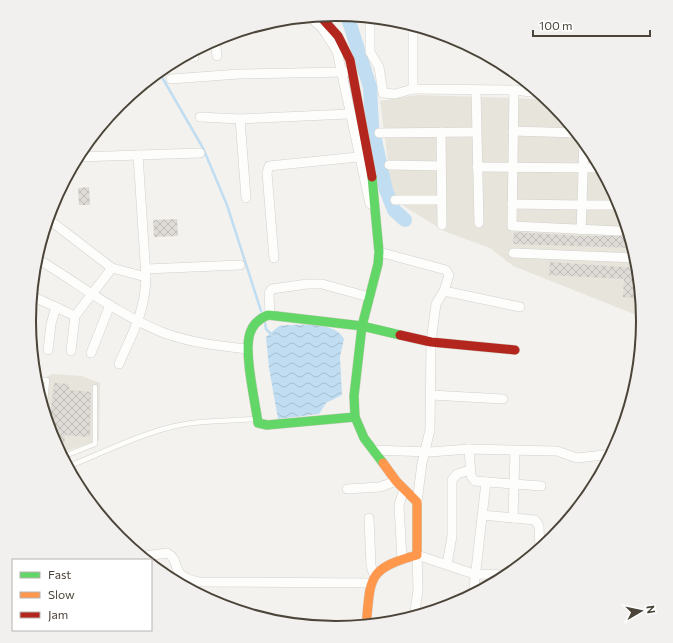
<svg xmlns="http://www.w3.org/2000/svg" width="673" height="643" viewBox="0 0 673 643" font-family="Commissioner,sans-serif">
<defs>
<pattern id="water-waves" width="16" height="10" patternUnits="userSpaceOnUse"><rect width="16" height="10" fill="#c0ddf1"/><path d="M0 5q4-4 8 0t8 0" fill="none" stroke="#a6bfcf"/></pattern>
<pattern id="building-cross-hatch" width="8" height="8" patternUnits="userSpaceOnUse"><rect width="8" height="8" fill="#dedbd6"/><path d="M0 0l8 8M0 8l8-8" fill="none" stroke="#c0bdb8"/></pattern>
</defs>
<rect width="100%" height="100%" fill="#f4f2ee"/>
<!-- residential -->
<g fill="#e7e4dc">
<polygon points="417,95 540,99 550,101 554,104 592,151 621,204 638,262 644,318 513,266 490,248 446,232 405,207 393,198 380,101"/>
<polygon points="53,374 82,376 100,383 99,440 60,453 52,439 35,382"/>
</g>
<!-- water -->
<path fill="url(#water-waves)" d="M288,325C306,325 335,322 344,339L340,357L342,395L326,403L319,414L278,419L269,368L266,337L279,326Z"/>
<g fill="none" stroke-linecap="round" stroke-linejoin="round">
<!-- stream -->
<g stroke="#c0ddf1" stroke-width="2.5">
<polyline points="159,72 203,148 227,205 261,311"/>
<polyline points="265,323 266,329 272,335"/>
</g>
<!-- river -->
<polyline stroke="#c0ddf1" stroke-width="14" points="347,15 370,87 372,126 386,190 394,210 405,220"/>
</g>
<!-- building -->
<g fill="url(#building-cross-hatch)">
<polygon points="89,187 90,205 79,205 78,188"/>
<polygon points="177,219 178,236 154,237 153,220"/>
<polygon points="514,232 581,236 630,236 634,248 513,244"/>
<polygon points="550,262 637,268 636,298 623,297 624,279 549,275"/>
<polygon points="54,383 69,384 69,390 91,392 90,437 65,435 64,445 55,444 49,429"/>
</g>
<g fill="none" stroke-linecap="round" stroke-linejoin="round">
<!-- lane casing -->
<g stroke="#d2d0cb" stroke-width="5.5">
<g id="lane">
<polyline points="35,379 47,380 44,412"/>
<polyline points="62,457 95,444 95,387"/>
<path d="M67,467C100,454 133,437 167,428C195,420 227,421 256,419"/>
</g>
</g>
<!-- street casing -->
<g stroke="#d2d0cb" stroke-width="10">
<g id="street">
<polyline points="310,17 323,29 337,51 370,204"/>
<polyline points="370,17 370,52 379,67 383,93 395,94 413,89"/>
<polyline points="413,25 413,89 514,90 540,93"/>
<polyline points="215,39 217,56"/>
<polyline points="194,51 194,57"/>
<polyline points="171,79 239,74 347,72"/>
<polyline points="476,90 479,223"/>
<polyline points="514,90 512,226 619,231"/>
<polyline points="200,117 240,119 349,114"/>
<polyline points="240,119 246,198"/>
<polyline points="513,131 578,133"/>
<polyline points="441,132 442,225"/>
<polyline points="379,133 476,132"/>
<polyline points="584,141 582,205 621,205"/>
<polyline points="78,157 200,153"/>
<polyline points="389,165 441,166"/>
<polyline points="477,167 602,168"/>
<polyline points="395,200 441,200"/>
<polyline points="512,204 582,205 581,230"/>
<polyline points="48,219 112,268 146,277"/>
<polyline points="379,252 446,270 449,275 444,291 436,304 431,342 430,430 422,463 417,502"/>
<polyline points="513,253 637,258"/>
<path d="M36,258C78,283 118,315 164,333C192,343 219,346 248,349"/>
<polyline points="274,258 267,173 269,166 358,157"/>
<polyline points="146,269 240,265"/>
<polyline points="444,291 520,307"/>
<polyline points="32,296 75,316"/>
<polyline points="270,315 269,293 272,289 307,284 322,284 369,297"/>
<polyline points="48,350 51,324 56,307"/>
<polyline points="71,351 75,316 112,268"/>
<polyline points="91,353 110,305"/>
<path d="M119,364C133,332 145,312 146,277L138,155"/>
<polyline points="431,395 503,399"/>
<polyline points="469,449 471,476 475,481 541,486"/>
<polyline points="373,450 430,452 469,449 557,451 577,458 613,454"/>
<polyline points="347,489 380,487 396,481"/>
<polyline points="482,515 535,520 539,526 540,550"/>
<polyline points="369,518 371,566 374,575"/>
<polyline points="513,518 515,451"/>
<path d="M145,556L167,553C183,561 167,576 199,582L370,583"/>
<polyline points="402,559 399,505 404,489"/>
<polyline points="447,564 452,536 452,480 457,474 470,470"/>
<polyline points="473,596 486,482"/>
<polyline points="414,618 418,590 417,555 474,574 510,575"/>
<polyline points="302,626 366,626"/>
</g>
</g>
<!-- fast casing -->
<g stroke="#d3cfc5" stroke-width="10">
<g id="fast">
<polyline points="372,177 379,252 378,264 362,326 354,396 355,417 364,438 383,463"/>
<path d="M355,417L267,425L258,423C255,401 245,357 249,337C251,326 258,319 268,315L362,326L400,335"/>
</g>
</g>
<!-- slow casing -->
<g stroke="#d3cfc5" stroke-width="10">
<path id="slow" d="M366,626C371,578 366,569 417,555V502L396,481L383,463"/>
</g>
<!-- jam casing -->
<g stroke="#d3cfc5" stroke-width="10">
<g id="jam">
<polyline points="320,16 338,36 350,60 372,177"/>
<polyline points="400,335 431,342 515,350"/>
</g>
</g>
<!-- lane -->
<use href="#lane" stroke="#fdfdfc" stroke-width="4.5"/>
<!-- street -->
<use href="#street" stroke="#fdfdfc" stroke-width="9"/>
<!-- fast -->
<use href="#fast" stroke="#63d668" stroke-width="9"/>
<!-- slow -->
<use href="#slow" stroke="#ff974d" stroke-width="9"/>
<!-- jam -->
<use href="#jam" stroke="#b3261e" stroke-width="9"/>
</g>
<!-- crop -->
<path d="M0 0H673V643H0ZM36 321a300 300 0 1 1 600 0a300 300 0 1 1-600 0Z" fill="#f1f0ef" fill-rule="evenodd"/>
<path fill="none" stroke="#4b4439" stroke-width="2" d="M36 321a300 300 0 1 1 600 0a300 300 0 1 1-600 0Z"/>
<!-- legend -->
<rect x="12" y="559" width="140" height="72" fill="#ffffff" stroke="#b7b4b0"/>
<rect x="20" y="572" width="20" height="6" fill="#63d668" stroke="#b7b4b0"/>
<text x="48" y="579" font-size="12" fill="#4b4439">Fast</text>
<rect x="20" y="592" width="20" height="6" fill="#ff974d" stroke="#b7b4b0"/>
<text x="48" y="599" font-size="12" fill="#4b4439">Slow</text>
<rect x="20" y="612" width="20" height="6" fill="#b3261e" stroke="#b7b4b0"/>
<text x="48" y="619" font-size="12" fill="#4b4439">Jam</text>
<!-- north arrow -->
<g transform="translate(641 611) rotate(81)" stroke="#ffffff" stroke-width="3" paint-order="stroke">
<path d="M0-3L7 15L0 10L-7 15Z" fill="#4b4439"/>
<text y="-6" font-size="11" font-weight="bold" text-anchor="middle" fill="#4b4439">N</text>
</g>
<!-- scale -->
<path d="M533 30v6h117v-6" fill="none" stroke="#4b4439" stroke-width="2"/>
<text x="539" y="30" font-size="12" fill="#4b4439" stroke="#ffffff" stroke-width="3" paint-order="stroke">100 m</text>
</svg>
